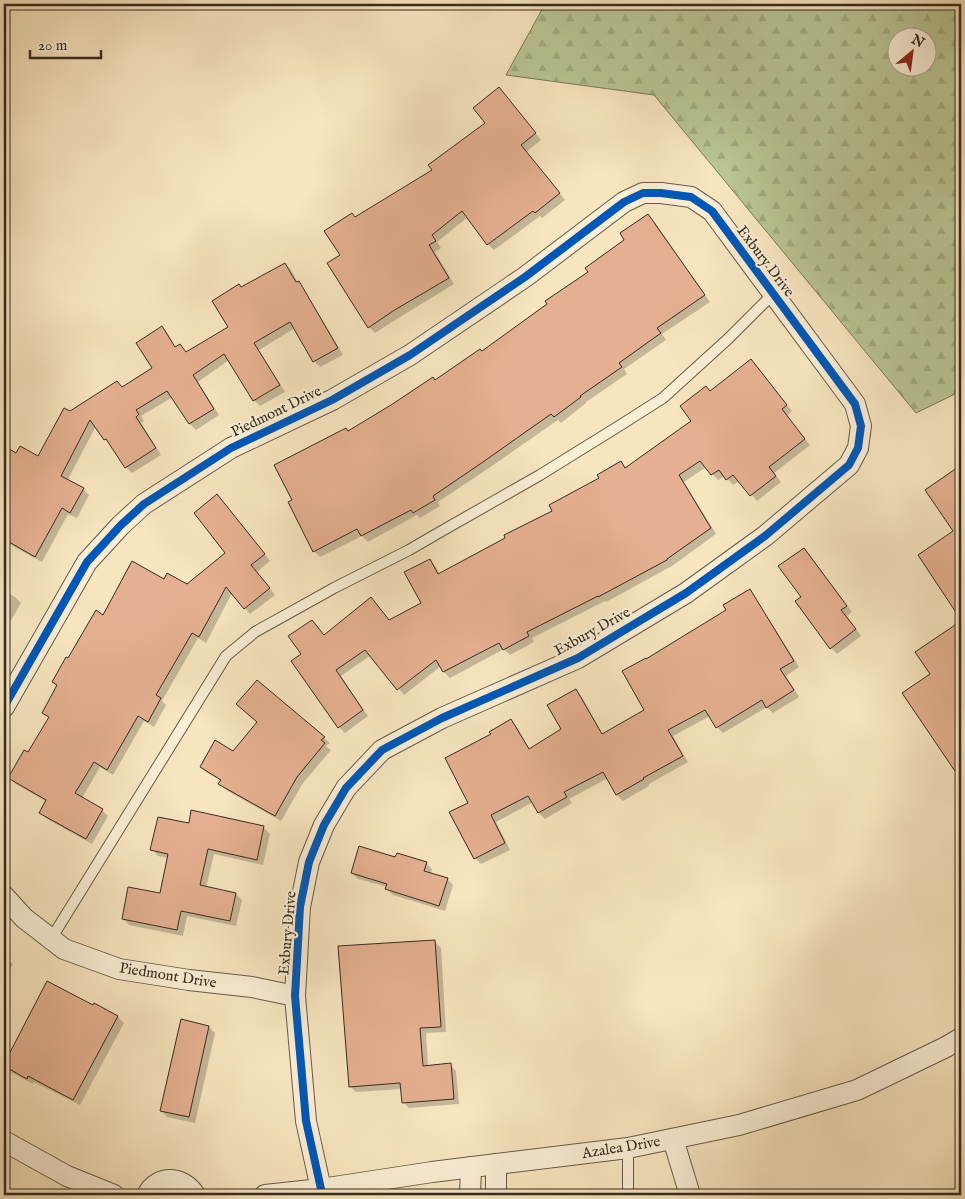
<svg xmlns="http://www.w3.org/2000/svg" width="965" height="1199" viewBox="0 0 965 1199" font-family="'IM FELL English',serif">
<defs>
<pattern id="forest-firs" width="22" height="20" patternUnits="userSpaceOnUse" patternTransform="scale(1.25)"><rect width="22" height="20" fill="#b9c595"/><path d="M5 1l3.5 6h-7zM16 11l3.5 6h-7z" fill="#a0a980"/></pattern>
</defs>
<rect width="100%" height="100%" fill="#f7e5bf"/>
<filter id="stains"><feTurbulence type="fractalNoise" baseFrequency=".004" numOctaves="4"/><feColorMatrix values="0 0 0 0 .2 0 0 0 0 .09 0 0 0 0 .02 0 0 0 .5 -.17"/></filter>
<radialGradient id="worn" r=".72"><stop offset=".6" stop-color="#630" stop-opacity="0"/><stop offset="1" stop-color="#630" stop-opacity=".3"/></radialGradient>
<!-- forest -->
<path fill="url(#forest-firs)" stroke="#78785a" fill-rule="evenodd" d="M545,4H961V391L916,413L654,95L506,75ZM898,38H928V68H898Z"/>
<!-- shadow -->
<g fill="#0003">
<polygon points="499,89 541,140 526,152 565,200 542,218 540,216 494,250 488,244 468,217 437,242 441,248 435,252 454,284 400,317 375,333 369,327 342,255 355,218 434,171 487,123"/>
<polygon points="648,215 654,221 710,302 662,334 666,340 624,369 627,374 586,402 586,403 561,423 558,420 489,468 438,502 440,506 420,518 417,515 368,542 362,536 320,557 314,551 294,501 348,432 482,353 548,304 590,272 626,241"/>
<polygon points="285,264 291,270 298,283 304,289 343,355 320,367 314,361 295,328 259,350 285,392 260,406 254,400 229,360 198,382 219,415 196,430 190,424 173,397 141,416 144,421 141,423 161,455 132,473 126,467 112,445 111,445 105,439 96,426 67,481 83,489 89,495 77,518 68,514 42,562 4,541 4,448 17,455 39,458 70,413 123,388 154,369 162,328 168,334 176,348 180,345 187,353 229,327 242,289"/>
<polygon points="751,361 757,367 792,411 787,416 810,445 774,473 781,482 757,501 740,481 733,485 725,476 718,480 706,467 684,482 716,534 672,566 606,602 605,601 532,638 534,642 510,655 504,649 450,678 444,672 441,666 404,695 371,655 341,676 368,716 345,733 339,727 303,655 312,621 325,636 389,621 423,604 430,561 436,567 440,575 554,511 600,479 621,463 627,468 693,421 711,392"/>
<polygon points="961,467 961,617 919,555 955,532 926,490"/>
<polygon points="223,502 270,561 257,572 275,595 250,614 232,593 206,643 198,638 162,701 166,705 154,727 144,721 113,775 100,767 82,798 102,810 108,816 92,844 47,819 41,813 47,802 16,784 10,778 28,754 50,719 44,713 58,687 53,682 69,660 103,616 164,581 187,585 227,553"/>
<polygon points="804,549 810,555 852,612 847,616 861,636 837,654 831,648 803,597"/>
<polygon points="4,591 15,597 21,603 4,633"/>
<polygon points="749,591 755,597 799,667 786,676 799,697 773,713 767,707 723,733 717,727 710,716 673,736 688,762 649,784 649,786 623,801 617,795 608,778 569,799 572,803 545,819 539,813 533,802 496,822 510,850 481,864 475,858 470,803 493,735 511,721 517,727 530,750 562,730 576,691 582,697 603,735 645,710 647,661 728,611"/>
<polygon points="961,622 961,778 903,693 931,674 917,652"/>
<polygon points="324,738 330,743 326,746 331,750 303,783 281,821 226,790 220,784 222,781 207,773 201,767 233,752"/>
<polygon points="190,825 263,827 270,834 263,865 214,854 206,888 236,894 242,900 236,926 187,916 183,936 129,925 123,919 161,894 169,858 158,856 152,849"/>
<polygon points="396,859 426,863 432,869 431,874 447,879 453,885 445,911 393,895 387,889 387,887 358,879 352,873"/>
<polygon points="435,942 441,948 446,1032 426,1033 428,1066 450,1064 456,1071 459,1104 409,1108 403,1102 401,1089 356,1092 350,1086"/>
<polygon points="4,956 13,964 4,980"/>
<polygon points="93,1007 118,1017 124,1023 80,1105 34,1082 33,1084 10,1072 4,1066"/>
<polygon points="209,1027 215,1033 195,1123 167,1117 161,1111"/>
</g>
<!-- building -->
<g fill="#e5b091" stroke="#362b20">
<polygon points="499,87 536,133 521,145 560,193 535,213 533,211 487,245 462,211 432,235 436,241 429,245 449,278 393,311 368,328 327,263 340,255 324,231 352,213 355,217 432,170 428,165 485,123 473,108"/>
<polygon points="648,214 705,295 657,328 661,333 619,363 622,367 580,396 581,397 554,417 551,414 483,462 433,496 435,500 413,513 411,510 361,536 357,529 313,552 288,502 292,500 274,465 346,428 348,431 391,405 433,377 435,380 480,349 482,351 547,304 545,301 588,272 585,268 624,240 620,233"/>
<polygon points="285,263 296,282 299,281 338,348 313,362 290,322 254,343 280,385 253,401 224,354 193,375 214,409 189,424 167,391 136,410 139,414 136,417 156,448 125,468 106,439 104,440 90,420 61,476 84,488 70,513 62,508 35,557 4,539 4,446 16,453 20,446 38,456 64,408 70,411 117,381 122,387 152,368 136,343 162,326 175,347 180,344 186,352 228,327 212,301 239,284 241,287"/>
<polygon points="751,359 787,405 782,409 805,439 769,467 776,476 750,496 733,475 726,480 719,470 711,475 700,461 679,475 711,528 667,559 667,560 598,597 598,596 527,632 529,636 503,650 499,643 443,672 436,660 397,690 365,650 336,670 363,710 338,728 291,661 301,654 288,636 312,620 324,635 371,597 389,620 421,603 404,572 430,559 438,574 505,538 504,535 552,511 549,505 599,478 597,475 621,461 625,468 691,421 680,406 706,386 710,391"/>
<polygon points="961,465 961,620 918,555 953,531 925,490"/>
<polygon points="217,494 265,554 251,565 270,588 244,609 226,587 199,637 192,633 156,695 161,698 148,722 138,716 107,770 94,762 75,793 103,809 86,839 39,813 46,800 8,778 24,750 28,752 49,717 42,713 57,685 52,682 66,657 68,658 96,610 103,615 132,561 164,579 167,573 187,584 225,553 194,513"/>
<polygon points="804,548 847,606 841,610 856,629 830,649 795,601 801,597 778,566"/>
<polygon points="750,589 794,661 780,669 794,690 766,708 762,700 716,728 705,710 668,730 683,756 643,778 644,779 616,795 603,772 564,792 567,797 538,813 528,796 491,815 505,843 474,859 449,812 468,803 445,758 491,734 489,732 511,719 529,749 561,729 547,705 576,689 602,734 644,710 622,671 646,658 646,659 726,610 723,605"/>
<polygon points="961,621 961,780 902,693 930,674 915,652"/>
<polygon points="257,680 325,737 321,740 325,743 297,777 275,816 218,784 221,780 200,767 215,740 233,751 257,722 236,704"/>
<polygon points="191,810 264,826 257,860 208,849 200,885 236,893 230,921 181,911 177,930 122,919 128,887 160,893 168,854 150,850 158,817 189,823"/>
<polygon points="359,846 395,857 397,853 427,862 424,871 448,878 439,906 385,889 387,884 351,873"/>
<polygon points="435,940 441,1027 420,1028 423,1066 451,1063 454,1099 402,1103 400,1083 349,1087 338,946"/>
<polygon points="47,981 93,1005 94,1003 118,1016 73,1100 28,1076 27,1079 4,1066 4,1064"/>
<polygon points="181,1019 209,1026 189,1117 160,1111"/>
</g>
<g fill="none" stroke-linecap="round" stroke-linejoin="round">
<!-- lane casing -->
<g stroke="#665a48" stroke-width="12">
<g id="lane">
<polyline points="51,939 226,656 255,632 334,588 409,550 440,532 540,475 619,426 663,398 729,338 773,294"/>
<polyline points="628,1148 628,1195"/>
</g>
</g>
<!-- street casing -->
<g stroke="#665a48" stroke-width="22">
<g id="street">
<polyline points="4,707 87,562 121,525 144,504 231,448 332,400 410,355 525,277 624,202 643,193 661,193 691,197 712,211 855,404 861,426 858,448 849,465 765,536 686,593 578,658 442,718 382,750 346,788 324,825 309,862 300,907 295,996 306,1121 321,1189"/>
<polyline points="4,896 24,918 64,949 119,969 189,980 252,987 295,996"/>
<polyline points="673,1139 690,1195"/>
<polyline points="4,1141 67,1176 114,1195"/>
<polyline points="496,1164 496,1195"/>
<path d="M147,1195C158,1174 183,1176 195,1195"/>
<polyline points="265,1195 321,1189 432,1172 628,1148 739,1125 857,1090 946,1047 961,1038"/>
<polyline points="470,1195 471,1167"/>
</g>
</g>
<!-- lane -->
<use href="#lane" stroke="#faeed5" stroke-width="10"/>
<!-- street -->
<use href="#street" stroke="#faeed5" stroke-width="20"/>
<!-- cycleway casing -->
<g stroke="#faeed5" stroke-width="11">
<polyline id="cycleway" points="4,707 87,562 121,525 144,504 231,448 332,400 410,355 525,277 624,202 643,193 661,193 691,197 712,211 855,404 861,426 858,448 849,465 765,536 686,593 578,658 442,718 382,750 346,788 324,825 309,862 300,907 295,996 306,1121 321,1189"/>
</g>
<!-- cycleway -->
<use href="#cycleway" stroke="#0057b8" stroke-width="8"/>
</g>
<g text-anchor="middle" stroke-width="4.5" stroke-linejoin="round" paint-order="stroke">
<!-- street labels -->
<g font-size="15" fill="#362b20" stroke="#faeed5">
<text transform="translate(766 261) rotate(53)" y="5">Exbury Drive</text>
<text transform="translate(276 411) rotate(-26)" y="5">Piedmont Drive</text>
<text transform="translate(592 631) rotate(-29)" y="5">Exbury Drive</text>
<text transform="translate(287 933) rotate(-85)" y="5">Exbury Drive</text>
<text transform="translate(168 975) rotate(9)" y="5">Piedmont Drive</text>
<text transform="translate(621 1147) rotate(-9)" y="5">Azalea Drive</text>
</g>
</g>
<!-- margin -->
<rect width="965" height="1199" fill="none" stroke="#f7e5bf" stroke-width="20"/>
<rect x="5" y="5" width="955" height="1189" fill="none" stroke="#362b20" stroke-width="2.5"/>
<rect x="10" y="10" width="945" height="1179" fill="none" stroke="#362b20"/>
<!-- north arrow -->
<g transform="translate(912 52) rotate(29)"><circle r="24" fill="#faeed5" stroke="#aca08d"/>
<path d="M0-4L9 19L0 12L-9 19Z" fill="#8f2418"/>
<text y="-8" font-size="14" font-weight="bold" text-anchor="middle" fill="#362b20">N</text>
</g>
<!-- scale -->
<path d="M30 50v8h71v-8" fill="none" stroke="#362b20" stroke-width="2.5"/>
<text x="38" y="50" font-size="15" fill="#362b20" stroke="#faeed5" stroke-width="4" paint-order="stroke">20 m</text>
<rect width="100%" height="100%" filter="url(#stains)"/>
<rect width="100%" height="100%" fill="url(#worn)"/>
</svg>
